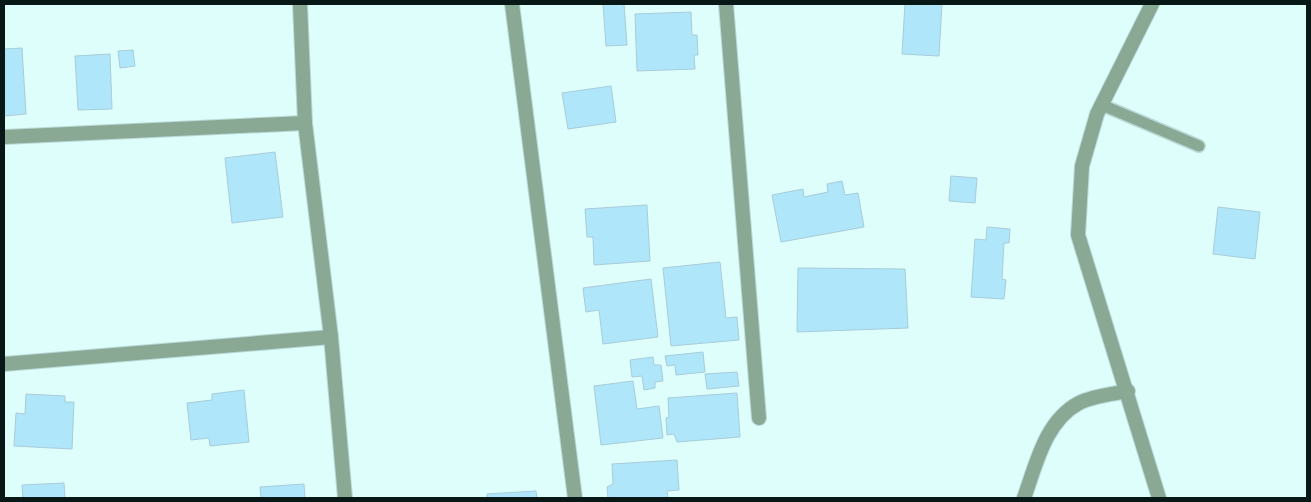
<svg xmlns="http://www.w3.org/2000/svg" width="1311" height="502" viewBox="0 0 1311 502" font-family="'Exo 2',sans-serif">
<rect width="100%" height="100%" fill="#ddfefb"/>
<!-- building -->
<g fill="#b0e6fa" stroke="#a8ccda">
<polygon points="603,4 624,4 627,45 606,46"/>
<polygon points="905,4 942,4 939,56 902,54"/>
<polygon points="691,12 692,35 697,35 698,55 694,55 695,69 637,71 635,14"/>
<polygon points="22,48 26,114 4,116 4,49"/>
<polygon points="133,50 135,66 120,68 118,51"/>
<polygon points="110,54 112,109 78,110 75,56"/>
<polygon points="611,86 616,122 568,129 562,93"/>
<polygon points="275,152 283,217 232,223 225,158"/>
<polygon points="951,176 977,178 975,203 949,201"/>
<polygon points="842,181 845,195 858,193 864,227 781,242 772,195 803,189 804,197 828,192 827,184"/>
<polygon points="647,205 650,261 594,265 593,237 587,237 585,209"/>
<polygon points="1218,207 1260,212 1255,259 1213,254"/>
<polygon points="987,227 1010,229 1009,243 1004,243 1002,279 1006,280 1004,299 971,297 975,239 986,240"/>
<polygon points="720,262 726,318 737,317 739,340 671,346 663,268"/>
<polygon points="798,268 905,269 908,328 797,332"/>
<polygon points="651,279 658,337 603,344 599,310 586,312 583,288"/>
<polygon points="703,352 705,372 676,375 675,365 667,366 665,356"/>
<polygon points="653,357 654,365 661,365 663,381 655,382 655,388 644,390 642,376 632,377 630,360"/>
<polygon points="737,372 739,386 707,389 705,374"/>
<polygon points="633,381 637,409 659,406 663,438 601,445 594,386"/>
<polygon points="244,390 249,442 210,446 209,438 191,440 187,403 212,400 212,394"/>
<polygon points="737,393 740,437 677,442 674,434 667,435 666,418 669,417 668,398"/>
<polygon points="26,394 65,396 65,402 74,402 72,449 14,446 16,413 25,414"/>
<polygon points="677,460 679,490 667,491 668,498 608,498 607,487 613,484 612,464"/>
<polygon points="64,483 65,498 23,498 22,485"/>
<polygon points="304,484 305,498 261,498 260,487"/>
<polygon points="536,491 537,498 487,498 487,494"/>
</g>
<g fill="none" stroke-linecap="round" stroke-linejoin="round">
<!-- service casing -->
<g stroke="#bbd9d7" stroke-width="14">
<polyline id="service" points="1102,105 1199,146"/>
</g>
<!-- minor casing -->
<g stroke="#bbd9d7" stroke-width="16">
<g id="minor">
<polyline points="300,4 305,123 331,337 345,498"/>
<polyline points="512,4 575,498"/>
<polyline points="726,4 759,418"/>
<polyline points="1152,4 1097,114 1082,166 1078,235 1159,498"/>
<polyline points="4,137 305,123"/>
<polyline points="4,364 331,337"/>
<path d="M1024,498C1036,465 1045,421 1079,403C1092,396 1113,394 1128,391"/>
</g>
</g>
<!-- service -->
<use href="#service" stroke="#89a995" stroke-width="11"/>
<!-- minor -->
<use href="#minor" stroke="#89a995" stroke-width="14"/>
</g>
<!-- border -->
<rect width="1311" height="502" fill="none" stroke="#081817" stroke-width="10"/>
</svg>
